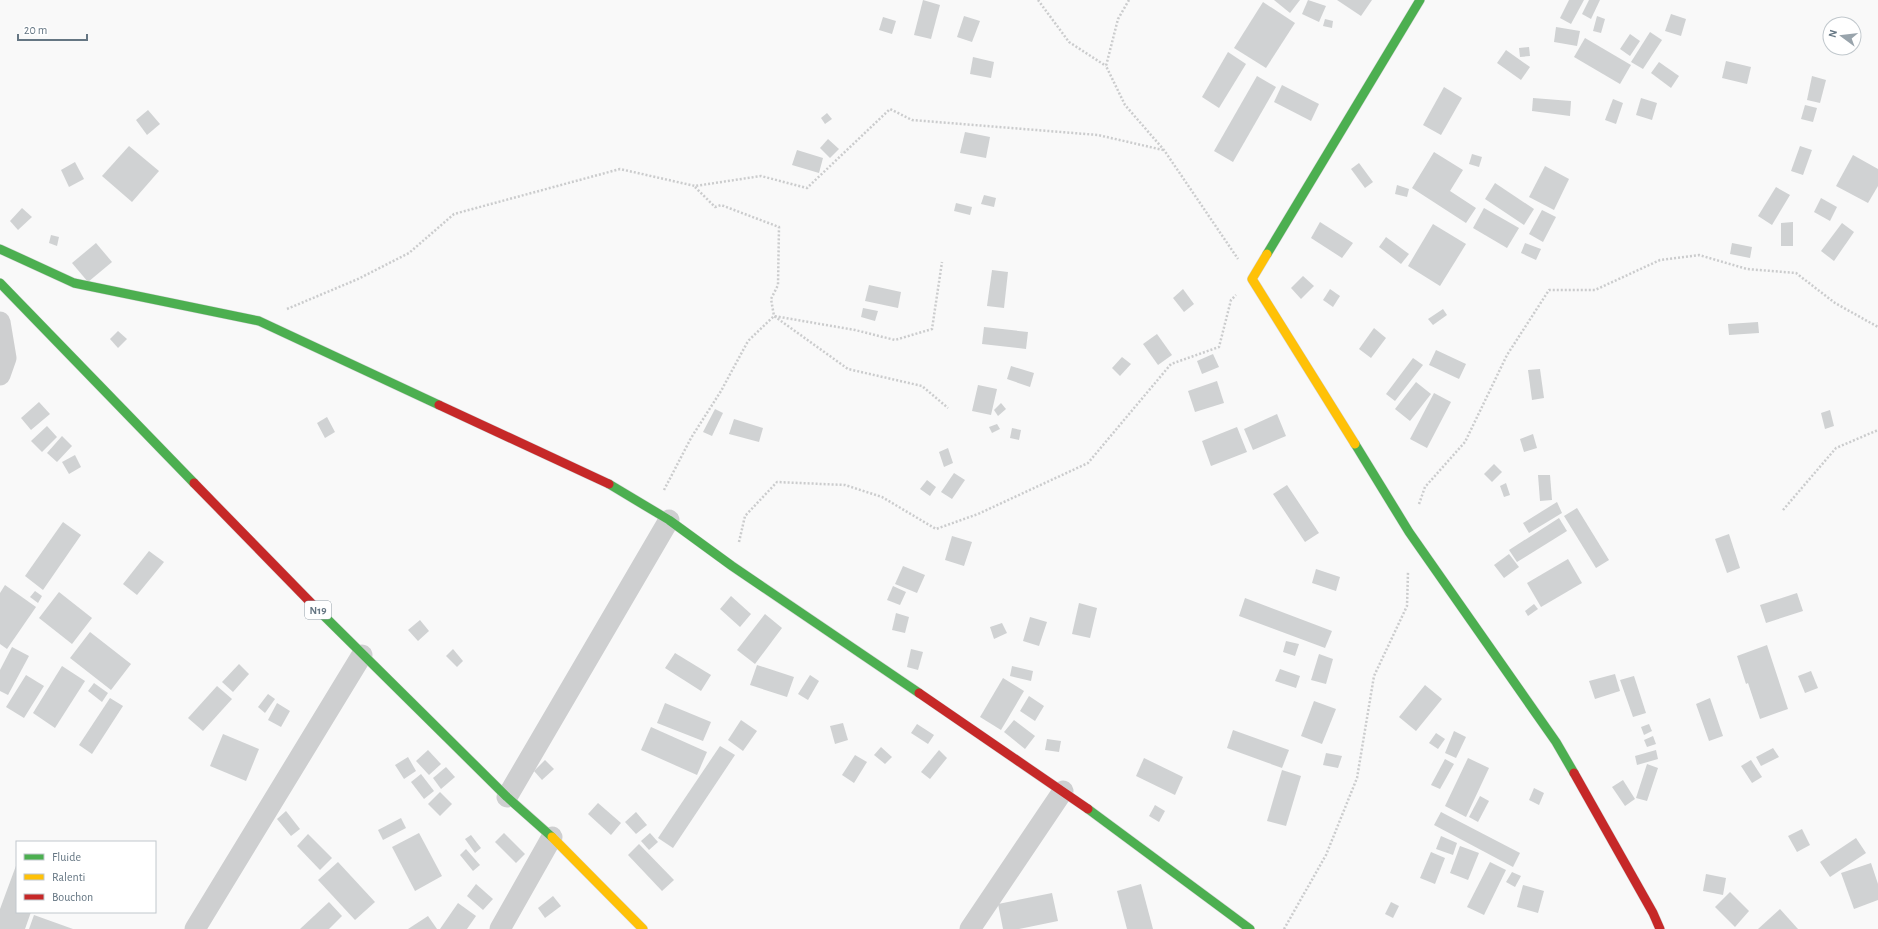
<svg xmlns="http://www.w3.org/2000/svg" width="1878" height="929" viewBox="0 0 1878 929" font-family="'Alegreya Sans',sans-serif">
<rect width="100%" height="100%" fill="#f9f9f9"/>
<!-- building -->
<g fill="#d0d2d3">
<polygon points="923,0 940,5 931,39 914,35"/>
<polygon points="1274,0 1300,0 1290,13"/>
<polygon points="1308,0 1326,6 1319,22 1302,14"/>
<polygon points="1337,0 1372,0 1361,16"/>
<polygon points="1569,0 1584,0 1571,24 1560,18"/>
<polygon points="1589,0 1600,0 1591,19 1582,14"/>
<polygon points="1263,2 1295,23 1266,68 1234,48"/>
<polygon points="1671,14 1686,19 1681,36 1665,31"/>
<polygon points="964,16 980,21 972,42 957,37"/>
<polygon points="1597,16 1605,19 1601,33 1593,31"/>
<polygon points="883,17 896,21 892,34 879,30"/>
<polygon points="1325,19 1333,21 1332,28 1323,26"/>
<polygon points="1556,27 1580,31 1577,46 1554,42"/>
<polygon points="1650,32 1662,40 1643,69 1631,62"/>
<polygon points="1630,34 1640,41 1630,56 1620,49"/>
<polygon points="1585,38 1631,65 1620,84 1574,57"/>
<polygon points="1529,47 1530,56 1520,57 1519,48"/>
<polygon points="1506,50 1530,67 1521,80 1497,63"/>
<polygon points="1228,52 1246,64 1219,108 1202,97"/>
<polygon points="973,57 994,62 991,78 970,74"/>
<polygon points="1726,61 1751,67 1747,84 1722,78"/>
<polygon points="1659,62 1679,76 1671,88 1651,73"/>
<polygon points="1257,76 1276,87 1233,162 1214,151"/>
<polygon points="1812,76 1826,80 1820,103 1807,100"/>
<polygon points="1282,85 1319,104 1311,121 1274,102"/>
<polygon points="1444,87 1462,98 1441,135 1423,125"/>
<polygon points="1533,98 1571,101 1570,116 1532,111"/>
<polygon points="1641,98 1657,103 1652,120 1636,115"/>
<polygon points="1613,99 1623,103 1616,124 1605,120"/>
<polygon points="1805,105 1817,108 1813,122 1801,119"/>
<polygon points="148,110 160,124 147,135 136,120"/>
<polygon points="827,113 832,119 825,124 821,118"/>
<polygon points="965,132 990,137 986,158 960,153"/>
<polygon points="828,139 839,149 830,158 820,148"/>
<polygon points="129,146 159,171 132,202 102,176"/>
<polygon points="1800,146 1812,150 1803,175 1791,171"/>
<polygon points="797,150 823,158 819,173 792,165"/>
<polygon points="1434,152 1463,170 1450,191 1476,208 1466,223 1412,188"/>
<polygon points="1472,154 1482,157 1479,167 1469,164"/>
<polygon points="1853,155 1878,169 1878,186 1868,203 1836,186"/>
<polygon points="75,162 84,179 69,187 61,170"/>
<polygon points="1359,163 1373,182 1365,188 1351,169"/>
<polygon points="1545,166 1569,179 1554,210 1529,197"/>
<polygon points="1495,183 1534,209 1524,225 1485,199"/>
<polygon points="1397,185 1409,189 1407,197 1395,194"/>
<polygon points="1776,187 1790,195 1772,225 1758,216"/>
<polygon points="984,195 996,198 994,207 981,204"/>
<polygon points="1821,198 1837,207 1830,221 1814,212"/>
<polygon points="956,203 972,207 970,215 954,211"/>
<polygon points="22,208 32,217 18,230 10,221"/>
<polygon points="1484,208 1519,228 1507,248 1473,228"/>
<polygon points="1542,210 1556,217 1543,242 1529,234"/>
<polygon points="1320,222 1353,243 1342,258 1311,238"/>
<polygon points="1793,222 1793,246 1781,246 1781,223"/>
<polygon points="1842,223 1854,232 1834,261 1821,251"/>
<polygon points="1433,224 1466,244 1440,286 1408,266"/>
<polygon points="51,235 59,237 57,246 49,243"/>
<polygon points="1386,237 1409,254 1401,264 1379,247"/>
<polygon points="96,243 112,262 88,282 72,263"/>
<polygon points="1525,243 1541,249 1536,260 1521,253"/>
<polygon points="1732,243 1752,247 1750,258 1730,254"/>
<polygon points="992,270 1008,272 1004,308 987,306"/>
<polygon points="1303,276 1314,286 1301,299 1291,288"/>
<polygon points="869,285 901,292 898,308 865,301"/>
<polygon points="1183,289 1194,304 1184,312 1173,298"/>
<polygon points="1330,289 1340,296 1333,307 1323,300"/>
<polygon points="863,308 878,311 875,321 861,317"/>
<polygon points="1443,309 1447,315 1433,325 1428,319"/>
<polygon points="1758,322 1759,333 1729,335 1728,324"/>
<polygon points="984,327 1028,332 1026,349 982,344"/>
<polygon points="1374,328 1386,338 1371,358 1359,349"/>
<polygon points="118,331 127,339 118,348 110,339"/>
<polygon points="1157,334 1172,355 1158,365 1143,344"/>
<polygon points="1436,350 1466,364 1459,379 1429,365"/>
<polygon points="1213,354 1219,367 1202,374 1197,361"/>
<polygon points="1122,357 1131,364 1120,376 1112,368"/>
<polygon points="1413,358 1423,365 1395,401 1386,394"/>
<polygon points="1011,366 1034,373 1030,387 1007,379"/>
<polygon points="1540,369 1544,398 1532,400 1528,370"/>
<polygon points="1217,381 1224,403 1195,412 1188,391"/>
<polygon points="1416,382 1431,394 1410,421 1395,409"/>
<polygon points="978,385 997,389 991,415 972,411"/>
<polygon points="1434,393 1451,402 1427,448 1410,439"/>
<polygon points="39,402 50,414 31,430 21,418"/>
<polygon points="1001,403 1006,409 998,416 994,410"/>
<polygon points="715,409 723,413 712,436 703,432"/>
<polygon points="1830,410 1834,426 1825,429 1821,413"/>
<polygon points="1277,414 1286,436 1253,450 1244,429"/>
<polygon points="327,417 335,432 325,438 317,423"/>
<polygon points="734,419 763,428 759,442 729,434"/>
<polygon points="997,424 1000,429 992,433 989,427"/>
<polygon points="47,426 57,437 42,452 31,441"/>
<polygon points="1237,427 1247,452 1211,466 1202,441"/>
<polygon points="1012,428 1021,430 1019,440 1010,438"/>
<polygon points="1533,434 1537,448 1524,452 1520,439"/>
<polygon points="62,436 72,446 57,462 47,453"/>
<polygon points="948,448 953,463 944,467 939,452"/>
<polygon points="75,455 81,467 69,474 62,462"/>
<polygon points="1494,464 1502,472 1492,482 1484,474"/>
<polygon points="954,473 965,480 952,499 941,492"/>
<polygon points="1538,475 1550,475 1552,500 1540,501"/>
<polygon points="927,480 936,487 930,496 920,489"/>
<polygon points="1506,483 1510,495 1504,497 1500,486"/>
<polygon points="1287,485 1319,533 1305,542 1273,494"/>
<polygon points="1557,502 1562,513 1529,533 1523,523"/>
<polygon points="1577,508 1609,560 1596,568 1564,516"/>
<polygon points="1559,518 1567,531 1517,562 1509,550"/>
<polygon points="63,522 81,535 43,590 25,576"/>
<polygon points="1729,534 1740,568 1727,573 1715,539"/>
<polygon points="952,536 972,542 964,566 945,560"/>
<polygon points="149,551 164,562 137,595 123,584"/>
<polygon points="1509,554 1519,567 1504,578 1494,565"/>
<polygon points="1568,559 1582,583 1541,607 1527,583"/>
<polygon points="903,566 925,575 917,593 895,584"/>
<polygon points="1316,569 1340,577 1336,591 1312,583"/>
<polygon points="5,585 36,607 7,649 0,644 0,593"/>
<polygon points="893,586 906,592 900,605 887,600"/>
<polygon points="35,591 42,596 38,603 30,597"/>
<polygon points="59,592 92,618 72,644 39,618"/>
<polygon points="1797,593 1803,611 1766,623 1760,605"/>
<polygon points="731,596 751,614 740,627 720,609"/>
<polygon points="1245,598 1332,631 1325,648 1239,616"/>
<polygon points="1079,603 1097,608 1090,638 1072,634"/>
<polygon points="1534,604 1538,609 1528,616 1525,611"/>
<polygon points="896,613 909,617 905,633 892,630"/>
<polygon points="765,614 782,628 755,664 737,650"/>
<polygon points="1030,617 1047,622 1039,646 1023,641"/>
<polygon points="420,620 429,631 418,641 408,630"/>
<polygon points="1002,623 1007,633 994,639 990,627"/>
<polygon points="90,632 131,664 111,690 70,658"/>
<polygon points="1286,641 1299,644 1295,656 1283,652"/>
<polygon points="1767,645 1788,709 1760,719 1748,683 1746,684 1737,656"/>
<polygon points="12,647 29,656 8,695 0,691 0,670"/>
<polygon points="453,649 463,661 457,667 446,656"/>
<polygon points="911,649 923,652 918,670 907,667"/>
<polygon points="675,653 711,675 701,691 665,668"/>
<polygon points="1319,654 1333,659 1326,684 1311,680"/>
<polygon points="239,664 249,674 233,692 222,682"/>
<polygon points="757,665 794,677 787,697 750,685"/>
<polygon points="62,666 85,681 55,728 33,713"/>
<polygon points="1012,666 1033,671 1031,681 1010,676"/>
<polygon points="1280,669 1300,676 1296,688 1275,681"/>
<polygon points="1811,671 1818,688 1805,693 1798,676"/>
<polygon points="1615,674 1620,691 1595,699 1589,681"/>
<polygon points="26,675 44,686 24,718 6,707"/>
<polygon points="810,675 819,681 808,700 798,694"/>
<polygon points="1634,676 1646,713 1633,717 1620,680"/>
<polygon points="1003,678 1024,691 1001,730 980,717"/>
<polygon points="94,683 108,693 102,702 88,691"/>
<polygon points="1425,685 1442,699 1416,731 1399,717"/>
<polygon points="217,686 232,699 203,731 188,718"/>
<polygon points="268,694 275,699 265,713 258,707"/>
<polygon points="1029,696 1044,706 1035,721 1020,711"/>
<polygon points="110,698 123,706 92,754 79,745"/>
<polygon points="1710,698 1723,736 1709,741 1696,704"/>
<polygon points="1314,701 1336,709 1322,744 1301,736"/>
<polygon points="277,703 290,711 281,727 268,720"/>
<polygon points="665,703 711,722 703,741 657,723"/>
<polygon points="741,720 757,731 743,751 728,740"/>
<polygon points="1014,720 1035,736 1025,749 1004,732"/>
<polygon points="843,723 848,740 835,744 830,726"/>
<polygon points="917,724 934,735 928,744 911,733"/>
<polygon points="1649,724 1652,731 1644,735 1641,727"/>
<polygon points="651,727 707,752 697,775 641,750"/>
<polygon points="1233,730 1289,750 1282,768 1227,748"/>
<polygon points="1454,731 1466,737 1456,758 1445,753"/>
<polygon points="1436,733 1445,739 1438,749 1429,743"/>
<polygon points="223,734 259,749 246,781 210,766"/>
<polygon points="1653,736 1656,744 1647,747 1644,740"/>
<polygon points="1047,739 1061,741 1059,752 1045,750"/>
<polygon points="720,746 735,755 673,848 658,838"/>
<polygon points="881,747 892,757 885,764 874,755"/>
<polygon points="1773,748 1779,757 1761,766 1756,757"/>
<polygon points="428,750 441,764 429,775 416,761"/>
<polygon points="939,750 947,758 930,779 921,772"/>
<polygon points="1656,750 1658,759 1637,765 1635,756"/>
<polygon points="1326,753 1342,756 1338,768 1323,765"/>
<polygon points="855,755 867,762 854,783 842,775"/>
<polygon points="408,757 416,771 404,779 395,765"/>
<polygon points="1144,758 1183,777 1175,795 1136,776"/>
<polygon points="1468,758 1489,768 1466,817 1445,806"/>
<polygon points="1445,759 1454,764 1440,789 1431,785"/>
<polygon points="545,760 554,769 542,780 534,771"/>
<polygon points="1751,760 1762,777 1752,783 1741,766"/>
<polygon points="1647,764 1658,768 1647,801 1636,798"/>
<polygon points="446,767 455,777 441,789 433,778"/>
<polygon points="1282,770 1301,776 1286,826 1267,821"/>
<polygon points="421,774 434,791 424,799 411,782"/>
<polygon points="1623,780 1635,799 1625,806 1612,787"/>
<polygon points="1534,788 1544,793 1539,805 1529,800"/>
<polygon points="440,792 452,804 440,816 428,804"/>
<polygon points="1480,796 1489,801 1478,822 1469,817"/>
<polygon points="598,803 621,823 611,835 588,814"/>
<polygon points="1155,805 1165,811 1159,822 1149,816"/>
<polygon points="286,811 300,829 291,836 277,819"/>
<polygon points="636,812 647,825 636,834 625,822"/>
<polygon points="1441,812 1520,853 1513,867 1434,825"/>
<polygon points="401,818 406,828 383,840 378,830"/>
<polygon points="1802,829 1810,845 1797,852 1788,836"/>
<polygon points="419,833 442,876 415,891 392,847"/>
<polygon points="504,833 525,854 516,863 495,842"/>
<polygon points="650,833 658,842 649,850 641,841"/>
<polygon points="308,834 332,858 320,870 297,846"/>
<polygon points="471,835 481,848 475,853 465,839"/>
<polygon points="1441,836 1457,843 1453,855 1436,849"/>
<polygon points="1856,838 1866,853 1830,877 1820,862"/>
<polygon points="639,844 674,880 662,891 628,855"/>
<polygon points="1460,846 1479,853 1468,880 1450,873"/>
<polygon points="466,849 480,865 473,871 460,855"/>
<polygon points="1431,852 1445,858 1435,884 1420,878"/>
<polygon points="338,862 375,902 355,920 318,880"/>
<polygon points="1490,862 1506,870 1484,915 1467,907"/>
<polygon points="17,863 17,912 31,912 25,929 0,929 0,909"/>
<polygon points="1871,863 1878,884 1878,900 1854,909 1841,873"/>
<polygon points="1512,872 1521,876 1515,887 1506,882"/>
<polygon points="1706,874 1726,878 1723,895 1703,891"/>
<polygon points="476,884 493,899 483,910 467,896"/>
<polygon points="1141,884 1153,929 1127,929 1117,891"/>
<polygon points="1523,885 1544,891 1538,913 1517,907"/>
<polygon points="1730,892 1749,911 1735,927 1715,907"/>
<polygon points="1052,893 1058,921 1019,929 1003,929 998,904"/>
<polygon points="553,896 561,906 545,918 538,908"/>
<polygon points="329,902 342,916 329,929 300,929"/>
<polygon points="1391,902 1399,906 1393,918 1385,914"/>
<polygon points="458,903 476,916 467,929 440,929"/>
<polygon points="1780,909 1798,929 1758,929"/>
<polygon points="34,915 73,929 29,929"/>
<polygon points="428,916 437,929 408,929"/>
</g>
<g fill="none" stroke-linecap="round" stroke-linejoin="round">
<!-- fast casing -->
<g stroke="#d5d6d7" stroke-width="10">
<g id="fast">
<polyline points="0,249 74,283 259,321 439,405"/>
<polyline points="1267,254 1420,0"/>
<polyline points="0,283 194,483"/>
<polyline points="1355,444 1409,532 1556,742 1574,773"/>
<polyline points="609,484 669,520 732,566 919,693"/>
<polyline points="315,607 507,797 552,837"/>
<polyline points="1088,809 1250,929"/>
</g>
</g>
<!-- slow casing -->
<g stroke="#d5d6d7" stroke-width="10">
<g id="slow">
<polyline points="1267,254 1252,279 1355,444"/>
<polyline points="552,837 643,929"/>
</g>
</g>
<!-- jam casing -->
<g stroke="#d5d6d7" stroke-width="10">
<g id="jam">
<polyline points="439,405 609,484"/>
<polyline points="194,483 315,607"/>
<polyline points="919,693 1088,809"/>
<polyline points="1574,773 1653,913 1660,929"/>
</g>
</g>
<!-- path -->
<g stroke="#cbcccd" stroke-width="2.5" stroke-dasharray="2 2" stroke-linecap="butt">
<polyline points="1038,0 1069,42 1106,66"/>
<polyline points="1129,0 1118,19 1106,66 1125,105 1164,150 1238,259"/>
<polyline points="695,187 715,207 721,205 779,227 778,285 771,299 774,316 848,369 922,386 948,408"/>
<polyline points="287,309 358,279 409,253 454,214 620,169 695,186 761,176 807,188 890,109 912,120 1098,135 1163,150"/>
<polyline points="664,490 691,438 721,391 748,341 774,316 855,330 895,340 932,329 942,262"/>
<polyline points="1419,504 1425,487 1465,442 1507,355 1549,290 1595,290 1660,260 1699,255 1747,269 1796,273 1835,303 1878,327"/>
<polyline points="1783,510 1836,448 1878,430"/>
<polyline points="739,542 745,516 777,482 845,485 882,497 936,529 978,514 1088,463 1171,364 1219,347 1231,300 1236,295"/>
<polyline points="1284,929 1326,855 1357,778 1374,676 1407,606 1408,572"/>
</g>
<!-- street -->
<g stroke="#cecfd0" stroke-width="21">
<polyline points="0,322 6,358 0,375"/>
<polyline points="507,797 669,520"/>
<polyline points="195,929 362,655"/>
<polyline points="500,929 552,837"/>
<polyline points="970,929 1063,791"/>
</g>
<!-- fast -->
<use href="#fast" stroke="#4caf50" stroke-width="9"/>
<!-- slow -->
<use href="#slow" stroke="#ffc107" stroke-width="9"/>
<!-- jam -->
<use href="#jam" stroke="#c62828" stroke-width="9"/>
</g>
<g text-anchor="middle" stroke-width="4" stroke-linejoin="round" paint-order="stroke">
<!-- shield labels -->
<rect fill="#fff" stroke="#939fa8" stroke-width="1" x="305" y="601" width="26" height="18" rx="3"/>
<g font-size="11" font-weight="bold" fill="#657683">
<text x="318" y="614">N19</text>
</g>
</g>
<!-- legend -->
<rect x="16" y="841" width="140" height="72" fill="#ffffff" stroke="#c1c8cd"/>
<rect x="24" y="854" width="20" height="6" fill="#4caf50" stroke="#c1c8cd"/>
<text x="52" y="861" font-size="12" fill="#657683">Fluide</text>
<rect x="24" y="874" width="20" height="6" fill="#ffc107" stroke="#c1c8cd"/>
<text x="52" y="881" font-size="12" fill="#657683">Ralenti</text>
<rect x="24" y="894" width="20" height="6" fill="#c62828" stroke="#c1c8cd"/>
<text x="52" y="901" font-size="12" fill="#657683">Bouchon</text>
<!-- north arrow -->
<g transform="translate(1842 36) rotate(285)"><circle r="19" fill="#ffffff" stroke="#c1c8cd"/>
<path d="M0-3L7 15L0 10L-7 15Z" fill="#99a4ac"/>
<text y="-6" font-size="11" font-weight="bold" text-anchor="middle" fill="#657683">N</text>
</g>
<!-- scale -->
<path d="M18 34v6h69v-6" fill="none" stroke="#657683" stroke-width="2"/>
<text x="24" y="34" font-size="12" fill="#657683" stroke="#ffffff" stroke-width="3" paint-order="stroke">20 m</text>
</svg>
